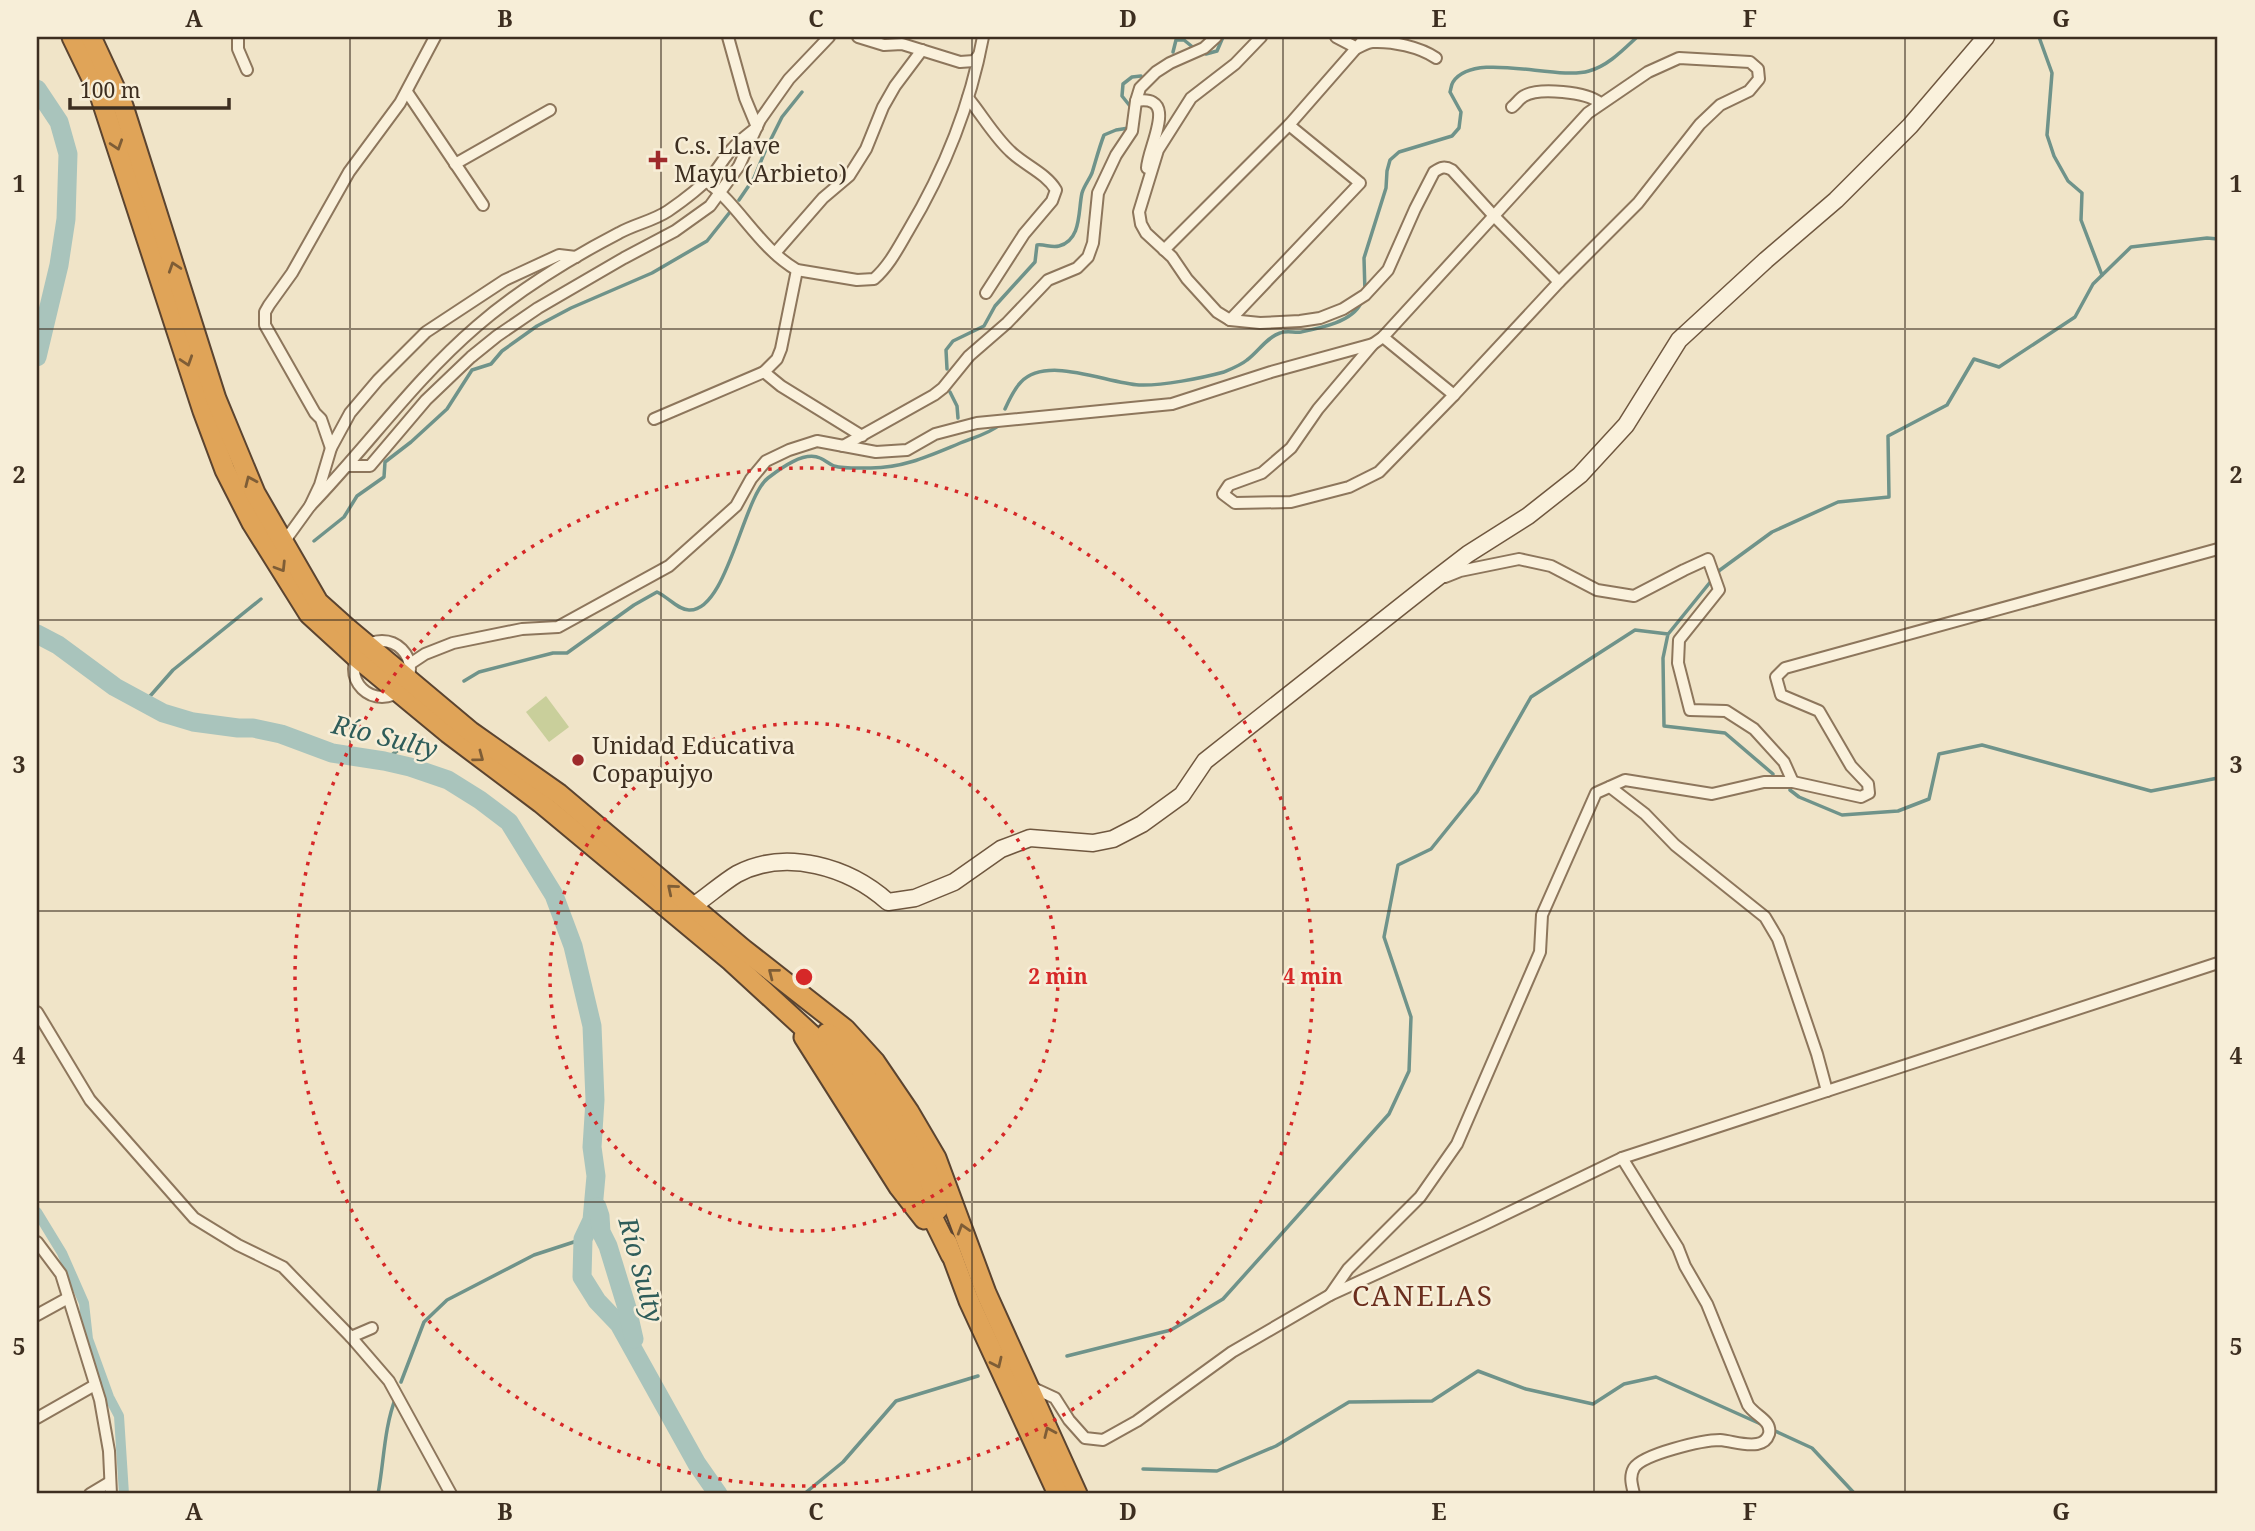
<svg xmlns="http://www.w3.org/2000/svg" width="2255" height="1531" viewBox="0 0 2255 1531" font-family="'Noto Serif',serif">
<rect width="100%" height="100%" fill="#f0e4c8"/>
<!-- garden -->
<polygon fill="#c9cf9b" points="546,696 569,727 549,742 526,712"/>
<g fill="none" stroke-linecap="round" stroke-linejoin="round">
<!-- stream -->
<g stroke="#6f938a" stroke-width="3.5">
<polyline points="2039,37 2052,73 2047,135 2054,156 2068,181 2082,193 2081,220 2102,275"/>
<polyline points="1173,52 1176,40 1184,40 1195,49"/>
<polyline points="1206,54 1217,51 1223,37"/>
<polyline points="1130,106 1122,96 1123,84 1132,77 1141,76"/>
<polyline points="739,200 754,178 766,149 782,117 802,92"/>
<path d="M1365,293L1364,258L1386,188L1387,171L1390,160L1399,152L1452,136L1459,128L1461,112L1450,92C1451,89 1451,85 1453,82C1474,50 1556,81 1589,71C1608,66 1624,49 1637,37"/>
<path d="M947,369L946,350L953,341L984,326L995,306L1035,262L1037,245C1045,244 1051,248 1059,246C1082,240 1078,210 1082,193C1084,186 1089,180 1092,173C1096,160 1099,148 1104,135L1116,130L1129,128"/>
<polyline points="950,392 957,406 958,418"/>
<path d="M1005,409C1009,400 1014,389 1021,382C1047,355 1106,383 1139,385C1162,386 1202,378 1224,372C1231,369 1241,365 1247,360C1258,352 1267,337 1280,333C1287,330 1294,333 1301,332C1321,328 1352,322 1361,303"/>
<polyline points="314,541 344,517 357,496 384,477 385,462 411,442 447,409 472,370 491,364 502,351 537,326 571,308 652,273 707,241 730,212"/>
<polyline points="1669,633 1720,570 1772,532 1838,502 1889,497 1888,436 1947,405 1974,359 1999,367 2075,317 2093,284 2131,247 2207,238 2218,239"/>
<path d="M464,681L479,672L553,653H567L634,605L657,592C668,597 678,610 689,610C727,612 743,497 768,478C781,468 804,451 820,458C825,460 829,464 834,466C845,469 860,468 871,468C903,468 929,456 958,444C972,438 989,434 1001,424"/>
<polyline points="144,703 173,670 261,599"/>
<polyline points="384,761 411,740"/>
<polyline points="1790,790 1799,797 1842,815 1898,811 1929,799 1939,754 1982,745 2151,791 2218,778"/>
<polyline points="1067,1356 1171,1330 1223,1299 1389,1114 1409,1071 1411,1017 1384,937 1398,865 1431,849 1477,792 1531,697 1635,630 1668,634 1663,658 1664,726 1725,733 1773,774"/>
<polyline points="401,1382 424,1322 447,1300 534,1255 583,1239"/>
<polyline points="1773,1430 1812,1448 1855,1494"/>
<polyline points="1143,1469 1217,1471 1276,1446 1349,1402 1432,1401 1478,1371 1526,1389 1593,1404 1624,1384 1656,1377 1763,1425"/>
<path d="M378,1494C384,1462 384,1427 396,1397"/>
<polyline points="804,1494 843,1462 896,1401 978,1376"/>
</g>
<!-- canal -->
<polyline stroke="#a9c4bc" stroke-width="10" points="37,1212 62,1253 84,1303 88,1339 109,1397 119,1416 124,1494"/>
<!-- river -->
<g stroke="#a9c4bc" stroke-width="19">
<polyline points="37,89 59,122 68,154 66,219 59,265 37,357"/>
<polyline points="37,634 58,645 115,687 163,713 193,722 238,728 253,728 281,734 332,753 384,761 410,767 448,780 480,800 509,822 554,895 573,946 592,1026 595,1100 592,1147 596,1176 592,1220 583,1239 582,1277 597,1301 619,1324 697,1464 718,1494"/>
<polyline points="597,1207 600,1216 601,1232 608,1246 627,1308 634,1339"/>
</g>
<!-- street casing -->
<g stroke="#8d765c" stroke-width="14">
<g id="street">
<polyline points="238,37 238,49 247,70"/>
<polyline points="858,37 884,45 902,44 960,62 974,61 979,55"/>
<path d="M1261,37L1235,64L1191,98L1158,150L1139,212L1141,224L1146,233L1172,257L1187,279L1217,312L1230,320L1260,323L1300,321L1320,318L1343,309L1365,295L1388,270L1415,209L1434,172C1441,167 1445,166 1452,170L1493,215L1559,282"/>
<path d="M1336,37L1357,48C1362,46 1368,42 1373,42C1392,41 1420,47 1436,58"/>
<polygon points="1679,58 1750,62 1758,69 1759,79 1749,91 1720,105 1700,124 1638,203 1559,282 1454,395 1379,472 1349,487 1291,502 1235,503 1223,494 1229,485 1262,473 1291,448 1318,409 1373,344 1383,337 1588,113 1648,72"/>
<polyline points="407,92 483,205"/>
<path d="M968,98C982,115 994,136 1010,151C1024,165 1046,173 1056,190L1052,201L1024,234L986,293"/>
<path d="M1136,101C1180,94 1148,146 1147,168"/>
<path d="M1512,107C1516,104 1520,98 1524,96C1539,87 1587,92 1600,103"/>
<polyline points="455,164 550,110"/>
<path d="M706,181C740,206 759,248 797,270L857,280L874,279C889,266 898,248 908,231C944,171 970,106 983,37"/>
<polyline points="1164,250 1289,125 1366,37"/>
<polyline points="775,253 823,198 849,176 866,149 883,107 895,86 922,50"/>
<polyline points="1230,320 1360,183 1289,125"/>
<polyline points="1383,337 1454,395"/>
<polyline points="764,372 781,386 862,436"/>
<polyline points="654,419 764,372 777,359 781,349 797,270"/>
<polyline points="843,446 934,395 943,388 969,356 1007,323 1048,280 1077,268 1088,257 1093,243 1098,193 1116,155 1132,131 1136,101 1140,88 1156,72 1170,63 1204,48 1216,37"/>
<polyline points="331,448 321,419 315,413 265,325 265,312 269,305 292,273 349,172 400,103 435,37"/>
<polyline points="349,466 370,466 426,400 471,357 497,336 538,308 624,258 675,231 710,206 739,166 760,120 772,103 789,79 829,37"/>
<path d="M310,506C367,447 414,380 477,326C520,289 569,259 619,233C635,224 653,221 668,211C684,200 700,188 713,174C720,166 725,156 733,148C740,140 749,134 757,127L745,98L728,37"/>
<polyline points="284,542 310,506 320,485 331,448 350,413 378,380 426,332 505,280 559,255 576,257"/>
<polyline points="1445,577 1460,571 1519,559 1551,566 1597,590 1634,596 1684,570 1708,559 1719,590 1679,640 1678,663 1690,710 1726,711 1754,729 1784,762 1793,782"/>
<circle cx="382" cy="669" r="28"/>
<polyline points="410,664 425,654 453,643 522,629 558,627 669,566 736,506 751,479 766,461 789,450 817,441 876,452 907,450 935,434 977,423 1172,404 1271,372 1373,344"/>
<polyline points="1610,787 1645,814 1675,845 1765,917 1778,939 1817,1054 1827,1091"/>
<polyline points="37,1012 90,1100 194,1218 238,1245 283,1267 351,1337 389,1381 451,1494"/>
<path d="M1622,1158L1678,1248L1685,1266L1707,1304L1748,1405C1755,1416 1772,1420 1769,1434C1767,1440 1763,1443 1757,1444C1744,1446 1732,1441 1720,1440C1703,1440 1643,1454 1634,1468C1629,1477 1632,1485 1634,1494"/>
<polyline points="37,1242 61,1274 100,1400 109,1451 111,1494"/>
<polyline points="1330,1295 1348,1269 1420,1197 1457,1144 1540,952 1542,915 1596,793 1625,780 1712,794 1764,782 1793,782 1861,797 1869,793 1868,784 1851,766 1819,711 1781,695 1776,677 1785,668 2218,549"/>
<polyline points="37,1315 68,1298"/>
<polyline points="351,1337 372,1328"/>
<polyline points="1029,1386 1055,1398 1069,1420 1085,1438 1103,1440 1137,1421 1232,1352 1330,1295 1483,1225 1622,1158 2218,963"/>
<polyline points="37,1418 95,1385"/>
<polyline points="90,1494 110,1482"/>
</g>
</g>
<!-- secondary casing -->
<g stroke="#6f573f" stroke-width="19">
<path id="secondary" d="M693,906C708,896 722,883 737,874C786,848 849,867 888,902L915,898L954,882L1001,849L1030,838L1093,843L1113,839L1142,824L1182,795L1205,761L1429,584L1468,554L1528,516L1580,475L1626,425L1679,340L1766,260L1836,200L1910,126L1986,37"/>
</g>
<!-- highway casing -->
<g stroke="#5b4430" stroke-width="23">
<g id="highway">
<polyline points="72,37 100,95 203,411 225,470 252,523 309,614 356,657 448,733 541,803 731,961 828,1050 847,1076 913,1178 951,1255"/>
<polyline points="91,37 123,106 216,399 255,493 318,602 347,628 471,732 559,794 743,949 845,1029 875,1062 909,1112 936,1158 986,1293 1077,1494"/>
<polyline points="827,1033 833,1037 860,1068 927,1170 938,1209"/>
<polyline points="804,1037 899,1187 924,1219"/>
<polyline points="947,1242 969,1301 1058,1494"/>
</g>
</g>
<!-- street -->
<use href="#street" stroke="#faf1dc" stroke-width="10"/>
<!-- secondary -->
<use href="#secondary" stroke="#faf1dc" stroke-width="16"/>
<!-- highway -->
<use href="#highway" stroke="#e0a458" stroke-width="19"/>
</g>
<!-- one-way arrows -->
<defs><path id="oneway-chevron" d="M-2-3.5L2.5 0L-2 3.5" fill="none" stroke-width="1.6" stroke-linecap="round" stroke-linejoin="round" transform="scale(1.75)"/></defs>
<g stroke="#7e5d36">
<use href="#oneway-chevron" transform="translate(117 145) rotate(72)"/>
<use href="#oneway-chevron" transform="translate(174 267) rotate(-108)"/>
<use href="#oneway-chevron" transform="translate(187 361) rotate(72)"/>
<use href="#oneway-chevron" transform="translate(250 481) rotate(-114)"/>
<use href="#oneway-chevron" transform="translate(281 567) rotate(58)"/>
<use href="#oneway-chevron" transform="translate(479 757) rotate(37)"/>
<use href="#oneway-chevron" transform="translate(672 889) rotate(-140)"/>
<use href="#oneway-chevron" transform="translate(773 973) rotate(-142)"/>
<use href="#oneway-chevron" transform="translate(963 1229) rotate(-107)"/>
<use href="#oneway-chevron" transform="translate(997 1363) rotate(65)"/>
<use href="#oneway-chevron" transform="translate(1049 1432) rotate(-114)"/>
</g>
<!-- grid -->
<path fill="none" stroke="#3d2e20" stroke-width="2" stroke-opacity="0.55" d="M350,37V1494M661,37V1494M972,37V1494M1283,37V1494M1594,37V1494M1905,37V1494M37,329H2218M37,620H2218M37,911H2218M37,1202H2218"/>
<!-- distance rings -->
<g fill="none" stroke="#d62828" stroke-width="3.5" stroke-dasharray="3.5 7">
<circle cx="804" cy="977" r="254"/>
<circle cx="804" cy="977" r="509"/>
</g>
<!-- markers -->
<g fill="#9e2a2b" stroke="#f7eed8" stroke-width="2.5">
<path d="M654.5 149.5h7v7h7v7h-7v7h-7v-7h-7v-7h7z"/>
<circle cx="578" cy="760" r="7"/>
</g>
<g text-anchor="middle" stroke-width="5" stroke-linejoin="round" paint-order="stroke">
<!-- poi labels -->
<g font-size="24" fill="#3d2e20" stroke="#f7eed8" text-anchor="start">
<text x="674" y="154">C.s. Llave<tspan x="674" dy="28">Mayu (Arbieto)</tspan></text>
<text x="592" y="754">Unidad Educativa<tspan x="592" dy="28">Copapujyo</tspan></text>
</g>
<!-- water labels -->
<g font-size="26" font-style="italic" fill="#2f5d5a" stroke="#f7eed8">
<text transform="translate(385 737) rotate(14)" y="9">Río Sulty</text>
<text transform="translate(641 1270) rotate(75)" y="9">Río Sulty</text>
</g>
<!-- quarter labels -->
<g font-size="28" letter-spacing="2" fill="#6b2e1e" stroke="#f7eed8">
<text x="1423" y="1306">CANELAS</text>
</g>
</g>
<circle cx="804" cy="977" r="10" fill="#d62828" stroke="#f7eed8" stroke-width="3.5"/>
<g font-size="21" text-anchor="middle" font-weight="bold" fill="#d62828" stroke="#f7eed8" stroke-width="5" stroke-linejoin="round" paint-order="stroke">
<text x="1058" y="984">2 min</text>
<text x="1313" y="984">4 min</text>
</g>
<!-- border -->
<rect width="2255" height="1531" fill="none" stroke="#f7eed8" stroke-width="77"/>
<!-- scale -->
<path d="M70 98v10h159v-10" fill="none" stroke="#3d2e20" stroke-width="3.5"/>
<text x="80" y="98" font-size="21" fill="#3d2e20" stroke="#f7eed8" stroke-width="5" paint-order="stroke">100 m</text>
<rect x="38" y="38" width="2178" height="1454" fill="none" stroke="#3d2e20" stroke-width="2.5"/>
<g font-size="23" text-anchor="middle" font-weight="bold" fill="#3d2e20">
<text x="194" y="27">A</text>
<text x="505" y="27">B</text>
<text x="816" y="27">C</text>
<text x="1128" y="27">D</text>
<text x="1439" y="27">E</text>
<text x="1750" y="27">F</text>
<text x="2061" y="27">G</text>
<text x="19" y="192">1</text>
<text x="2236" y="192">1</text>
<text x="19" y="483">2</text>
<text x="2236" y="483">2</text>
<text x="19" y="773">3</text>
<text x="2236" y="773">3</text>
<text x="19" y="1064">4</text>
<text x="2236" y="1064">4</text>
<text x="19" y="1355">5</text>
<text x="2236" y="1355">5</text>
<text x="194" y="1520">A</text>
<text x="505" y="1520">B</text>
<text x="816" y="1520">C</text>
<text x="1128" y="1520">D</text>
<text x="1439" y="1520">E</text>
<text x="1750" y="1520">F</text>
<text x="2061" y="1520">G</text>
</g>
</svg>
